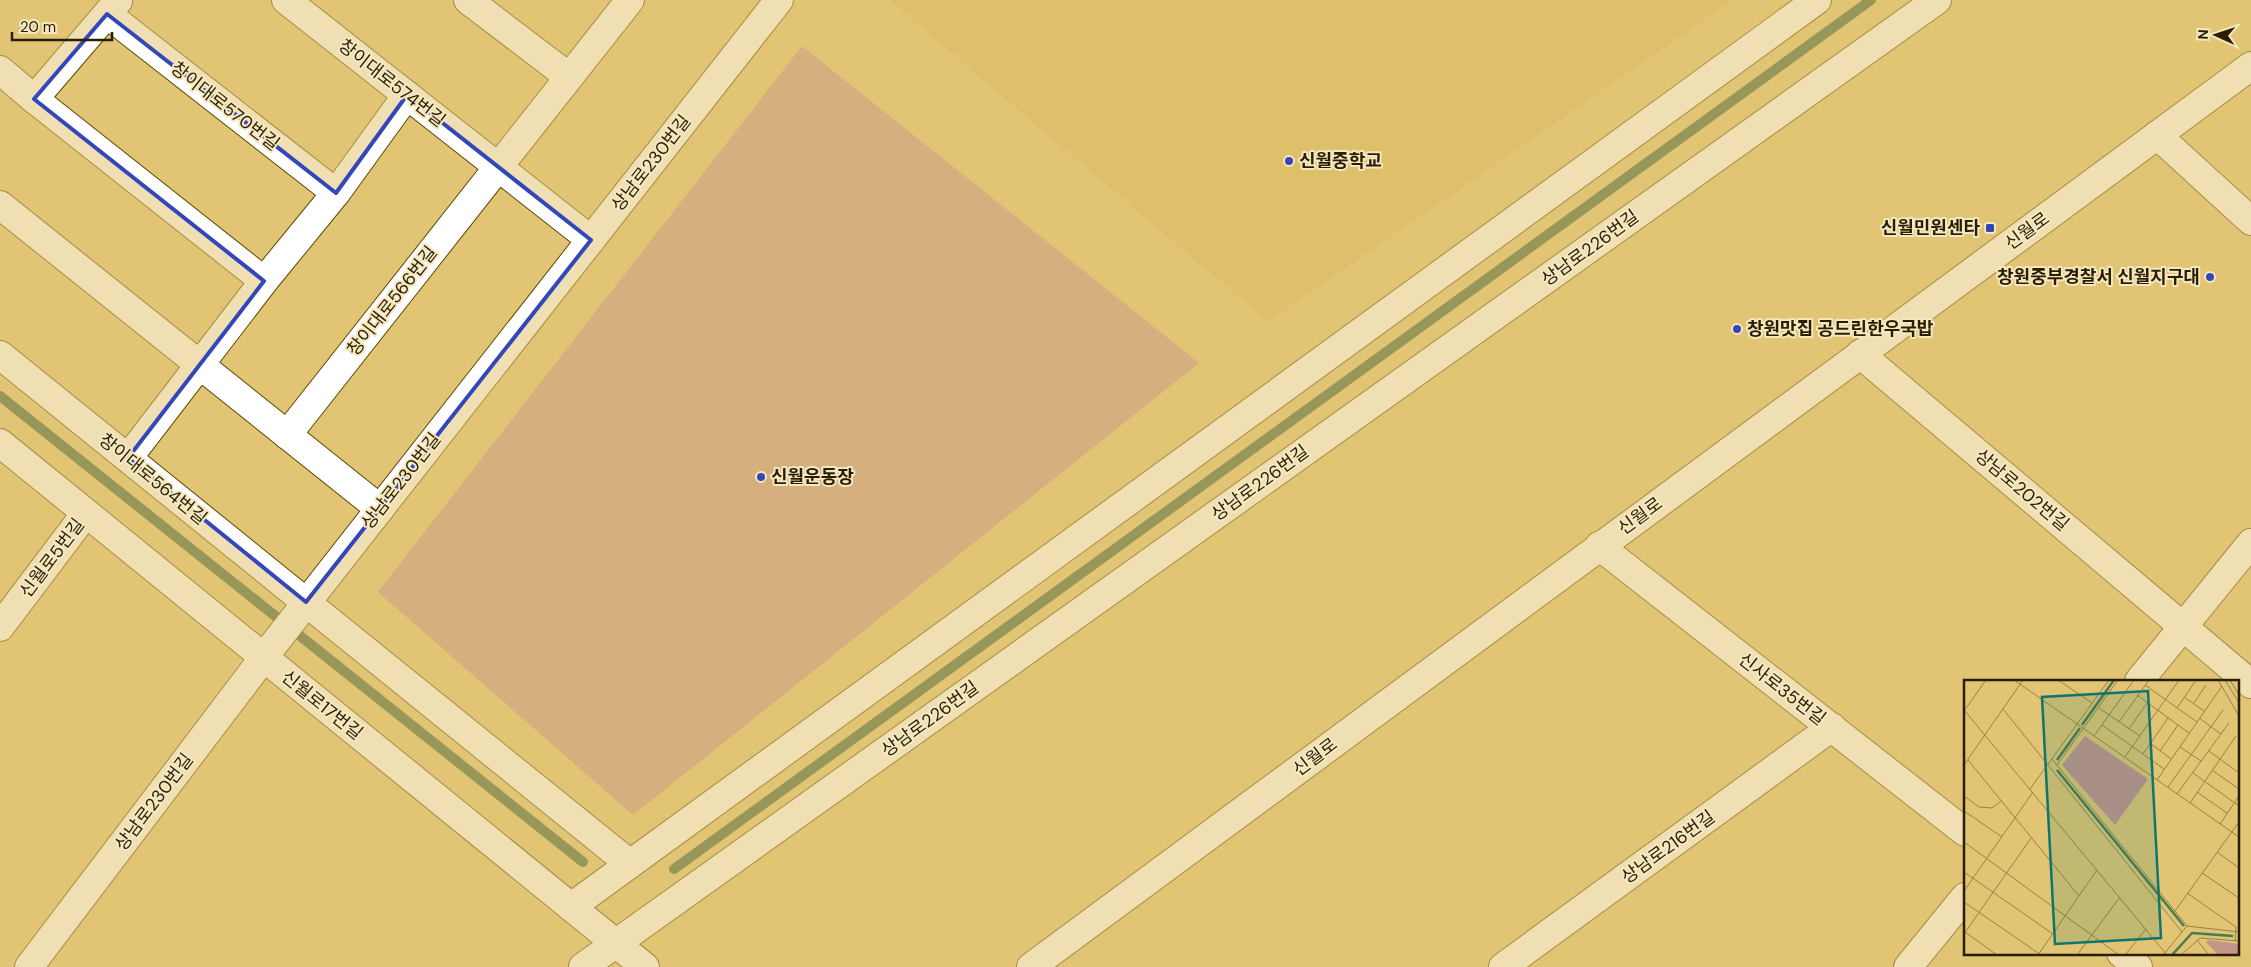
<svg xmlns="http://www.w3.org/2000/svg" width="2251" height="967" viewBox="0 0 2251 967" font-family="'DM Sans','Noto Sans KR',sans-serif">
<rect width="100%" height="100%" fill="#e1c474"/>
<!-- built -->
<polygon fill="#d9ba60" points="889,0 1733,0 1268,322"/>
<!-- green -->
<polygon fill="#c5948b" points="802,46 1199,363 633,815 378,592"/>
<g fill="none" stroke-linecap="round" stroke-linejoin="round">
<!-- stream -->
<g stroke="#3d603b" stroke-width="10">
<polyline points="0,396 583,862"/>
<polyline points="674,869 1871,0"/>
</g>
<!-- minor casing -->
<g stroke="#5d4901" stroke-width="30">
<g id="minor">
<polyline points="286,0 591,240"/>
<polyline points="468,0 569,77"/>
<polyline points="107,14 336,193"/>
<polyline points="0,70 34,99 264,281"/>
<polyline points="34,99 118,1"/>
<polyline points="2157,135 2251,221"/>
<polyline points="0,205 380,509"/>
<polyline points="1860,354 2251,684"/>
<polyline points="0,355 630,864"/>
<polyline points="287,435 630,0"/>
<polyline points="0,443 645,967"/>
<polyline points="128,458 264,281 336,193 407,95"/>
<polyline points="1599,546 1965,832"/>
<polyline points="0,627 86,513"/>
<polyline points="2139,681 2251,543"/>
<polyline points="571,907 1817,0"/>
<polyline points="2121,953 2138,967"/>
<polyline points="29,967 274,644 779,0"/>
<polyline points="583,967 1937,0"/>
<polyline points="1031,967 2251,66"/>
<polyline points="1503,967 1832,727"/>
<polyline points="1908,967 1965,897"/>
</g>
</g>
<!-- minor -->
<use href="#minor" stroke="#fff" stroke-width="28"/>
</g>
<!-- marked area -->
<path d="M0 0H2251V967H0ZM107,14L336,193L407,95L591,240L306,602L128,458L264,281L34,99Z" fill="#e1c474" fill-opacity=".55" fill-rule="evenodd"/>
<path fill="none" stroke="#3447ba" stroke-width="4" stroke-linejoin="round" d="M107,14L336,193L407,95L591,240L306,602L128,458L264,281L34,99Z"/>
<!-- markers -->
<g fill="#3447ba" stroke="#f5e7c0" stroke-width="2">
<circle cx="1289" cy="161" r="5"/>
<rect x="1985" y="223" width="10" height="10" rx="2.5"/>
<circle cx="2210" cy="277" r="5"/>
<circle cx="1737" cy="329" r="5"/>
<circle cx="761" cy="477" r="5"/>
</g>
<g text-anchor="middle" stroke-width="4" stroke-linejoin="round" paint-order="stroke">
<!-- street labels -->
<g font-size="18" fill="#291e00" stroke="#f5e7c0">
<text transform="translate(392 83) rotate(38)" y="6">창이대로574번길</text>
<text transform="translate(225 106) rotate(38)" y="6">창이대로570번길</text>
<text transform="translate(651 163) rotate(-52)" y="6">상남로230번길</text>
<text transform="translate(2027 231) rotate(-36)" y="6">신월로</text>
<text transform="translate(1590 248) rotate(-36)" y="6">상남로226번길</text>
<text transform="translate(392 301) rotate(-52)" y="6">창이대로566번길</text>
<text transform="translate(153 479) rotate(39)" y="6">창이대로564번길</text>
<text transform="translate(401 481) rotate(-52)" y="6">상남로230번길</text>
<text transform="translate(1260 483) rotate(-36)" y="6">상남로226번길</text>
<text transform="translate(2022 490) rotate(40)" y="6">상남로202번길</text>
<text transform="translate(1640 516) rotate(-36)" y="6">신월로</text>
<text transform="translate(52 558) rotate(-53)" y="6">신월로5번길</text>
<text transform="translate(1782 689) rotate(38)" y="6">신사로35번길</text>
<text transform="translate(322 705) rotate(39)" y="6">신월로17번길</text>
<text transform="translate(930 719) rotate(-36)" y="6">상남로226번길</text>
<text transform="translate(1315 757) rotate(-37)" y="6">신월로</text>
<text transform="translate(154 802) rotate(-53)" y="6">상남로230번길</text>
<text transform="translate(1668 847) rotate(-36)" y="6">상남로216번길</text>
</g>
<!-- poi labels -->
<g font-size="18" font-weight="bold" fill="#291e00" stroke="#f5e7c0" text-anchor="start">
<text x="1299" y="167">신월중학교</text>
<text x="1980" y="234" text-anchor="end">신월민원센타</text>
<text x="2200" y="283" text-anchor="end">창원중부경찰서 신월지구대</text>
<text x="1747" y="335">창원맛집 공드린한우국밥</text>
<text x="771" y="483">신월운동장</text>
</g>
</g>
<!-- overview -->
<g transform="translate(1964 680)">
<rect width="275" height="275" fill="#e1c474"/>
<path d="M121,56L184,99L151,145L98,85ZM244,260L275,264V275H254L242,262Z" fill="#c5948b"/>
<path fill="none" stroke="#467d54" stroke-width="2.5" d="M118,45L150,0M93,80L116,48M93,90L220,246M208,275L228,253L269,256"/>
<path fill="none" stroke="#978246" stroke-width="1" d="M50,0L275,157M94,0L128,23M254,0L275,36M261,0L275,23M266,0L275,15M181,5L233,42M173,15L225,53M220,17L240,31M230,23L242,5M135,28L176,56M213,28L232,0M39,29L218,252M0,30L203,275M0,31L22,0M235,38L257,54M155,42L185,0M138,45L200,89M165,49L183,23M130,56L170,0M186,63L207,79M216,67L237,81M196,71L214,45M245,71L275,93M179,74L204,38M161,77L215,0M88,79L223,246M4,80L115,216M0,85L59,0M93,85L154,0M248,90L275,109M229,93L275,126M193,100L258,6M204,107L259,30M66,109L145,0M233,112L263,133M213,114L265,43M0,116L15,127L28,128L37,121M226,123L272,56M0,131L38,157M256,144L275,116M0,162L155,275M253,172L275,188M0,192L89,254M238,193L275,218M0,211L69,112M223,213L272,247L271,261M0,222L77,275M211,231L275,142M1,252L33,275M0,254L67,158M233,260L245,275M74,275L133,190M113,275L156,217M161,275L182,249M199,275L223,246L275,252M217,275L236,258L275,261"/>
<path fill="#0f766e" fill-opacity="0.15" stroke="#0f766e" stroke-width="2.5" d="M184,11L197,258L91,264L78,17Z"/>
<rect width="275" height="275" fill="none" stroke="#291e00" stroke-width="2.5"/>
</g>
<!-- north arrow -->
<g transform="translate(2216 35) rotate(273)" stroke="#f5e7c0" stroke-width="4" paint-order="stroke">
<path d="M0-4L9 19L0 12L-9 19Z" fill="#291e00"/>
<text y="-8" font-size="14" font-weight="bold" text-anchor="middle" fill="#291e00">N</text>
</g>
<!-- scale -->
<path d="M12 32v8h100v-8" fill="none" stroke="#291e00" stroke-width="2.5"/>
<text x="20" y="32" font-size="15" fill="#291e00" stroke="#f5e7c0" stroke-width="4" paint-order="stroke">20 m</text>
</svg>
